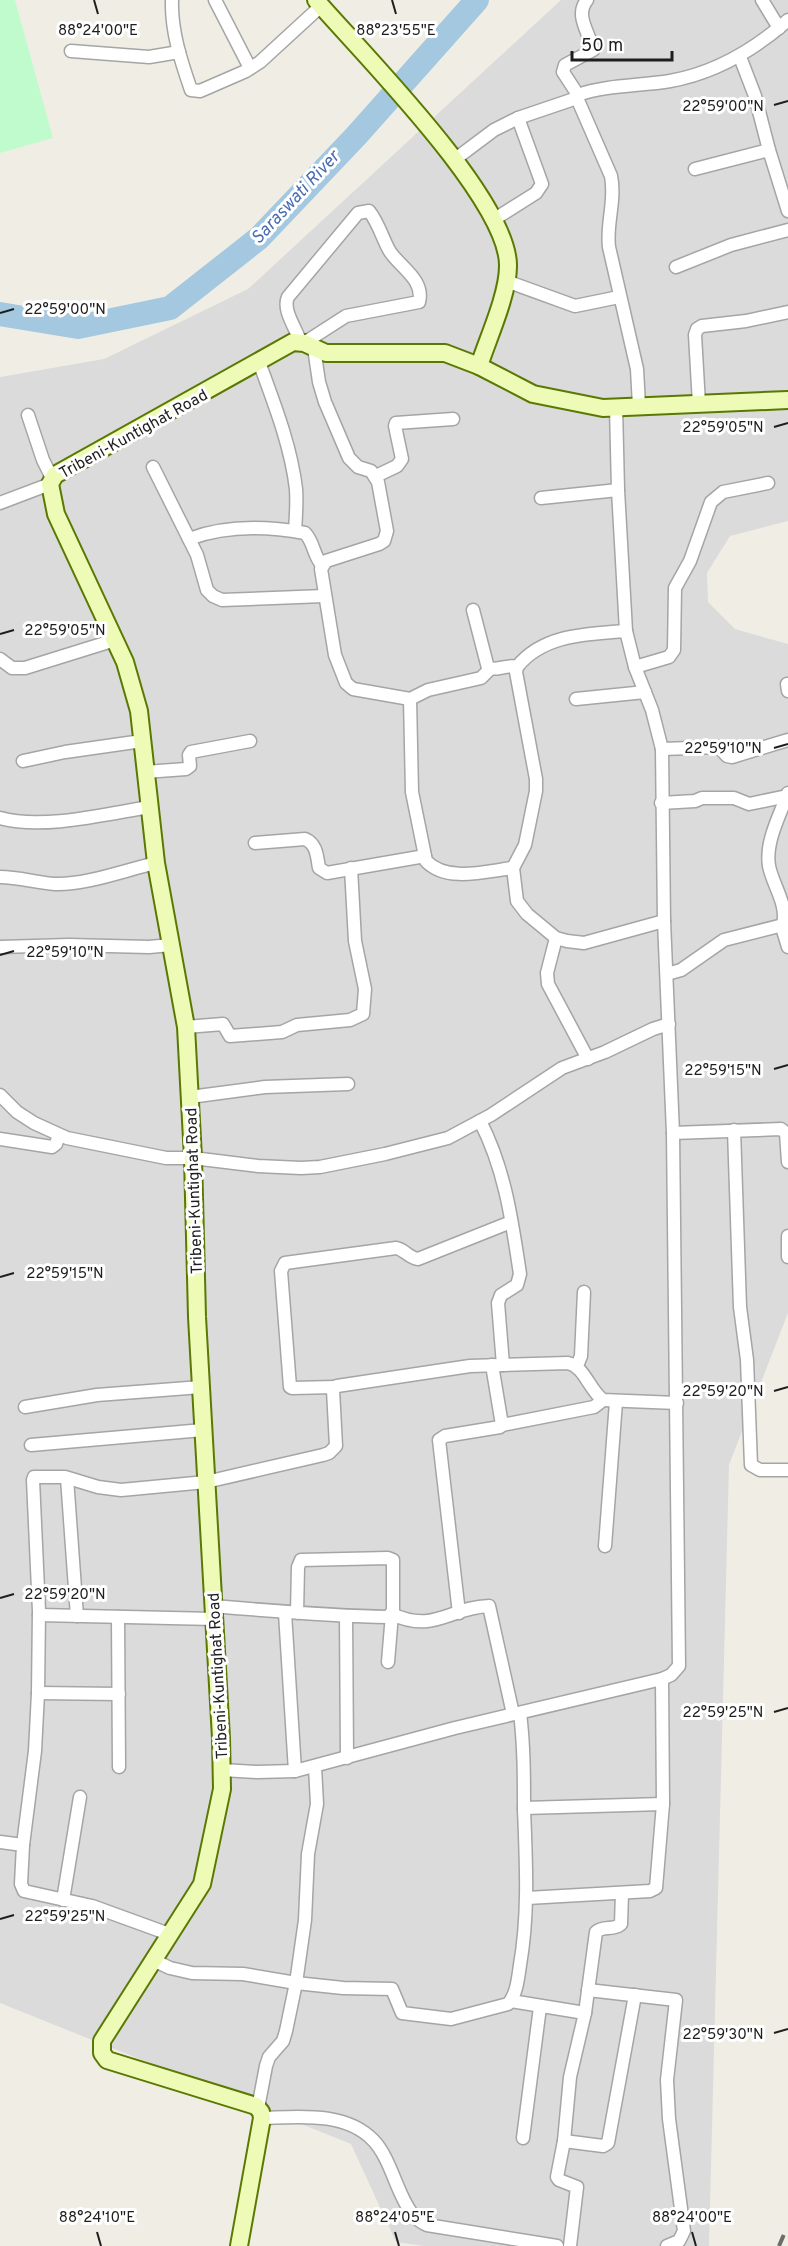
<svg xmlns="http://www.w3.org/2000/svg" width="788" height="2246" viewBox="0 0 788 2246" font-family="Overpass,sans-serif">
<rect width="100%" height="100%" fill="#f0eee4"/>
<!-- residential -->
<polygon fill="#dcdbdb" points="561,0 788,0 788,521 730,536 707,573 708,602 735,629 788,644 788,1313 729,1465 709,2246 424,2246 396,2242 351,2144 0,2003 0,377 104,359 248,289"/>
<!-- park -->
<polygon fill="#c0fbce" points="0,0 15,0 53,138 0,153"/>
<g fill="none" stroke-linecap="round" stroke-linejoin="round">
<!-- river -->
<polyline stroke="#a3c8df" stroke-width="24" points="0,314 78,327 170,308 259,238 356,136 477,0"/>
<!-- street casing -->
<g stroke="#a5a5a5" stroke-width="15">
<g id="street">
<path d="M172,0C171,31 181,61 191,90L200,91L246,71L260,62L321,6"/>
<polyline points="215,0 250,68"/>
<polyline points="762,0 779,28"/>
<polyline points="71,51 149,57 179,52"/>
<polyline points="740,57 755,96 769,150 788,211"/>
<path d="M578,95L563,72L565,65L593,50C590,33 574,16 587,0"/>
<polyline points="454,160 494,130 518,118 577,98"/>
<polyline points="695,169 769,150"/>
<polyline points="493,220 536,193 542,184 518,118"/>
<polyline points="676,267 731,245 788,230"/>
<polyline points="506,281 575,306 619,297"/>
<path d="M300,341C296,328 282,310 288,297L358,213L369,211C378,222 382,237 389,250C398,266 425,279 419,302L346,316L304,343"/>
<polyline points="314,348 319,382 325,402 349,458 358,467 371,471 378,482 387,531 384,541 379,544 326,561 321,569 335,655 346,683 353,689 410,699 428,690 481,678 490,669"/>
<path d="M259,362C274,403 291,446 296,489C297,503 296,517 295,531"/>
<polyline points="699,404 695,335 697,329 702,326 746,321 788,312"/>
<path d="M639,406L637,369L609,247C606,223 616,201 611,176L577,98L578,95C606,85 640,86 670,81C715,73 754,50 788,20"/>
<polyline points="28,415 43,460 52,478"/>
<polyline points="153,467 197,555 207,590 213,596 222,600 324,596"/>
<polyline points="376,476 397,466 402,459 395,426 396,423 453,419"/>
<polyline points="541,498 618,490"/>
<polyline points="0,503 50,484"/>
<path d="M189,539C226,525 266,526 305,533C314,542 313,555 322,565"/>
<path d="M473,610L488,668C497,671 507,664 517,667"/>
<path d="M626,631C588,634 543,634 517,667L516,672L536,779V791L525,845L513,868L517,901L527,914L556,938L567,941L584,943L664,921"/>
<polyline points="0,659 12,668 25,668 115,640"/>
<polyline points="635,667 669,657 674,650 675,588 690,561 711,502 723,492 768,483"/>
<polyline points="787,684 788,691"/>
<path d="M410,699L412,792L426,861C447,883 486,871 513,868"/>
<polyline points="576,699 645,692"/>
<polyline points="662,749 719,747 727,756 732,757 788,740"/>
<polyline points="23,761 65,752 142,741"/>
<polyline points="145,772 186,769 190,766 189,755 191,752 250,741"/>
<polyline points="661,803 695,801 702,798 734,798 749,804 787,796"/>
<path d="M0,818C42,830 106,814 149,807"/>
<path d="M255,843L305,839C317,844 317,857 319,868L327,873L425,856"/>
<path d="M0,877C19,877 37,883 55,884C86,885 125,870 156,863"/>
<polyline points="782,927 788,947"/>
<polyline points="556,938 547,973 548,984 588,1059"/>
<polyline points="0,947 69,945 149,947 171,945"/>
<path d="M667,974L681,970L724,940L783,925C788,904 773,886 769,866C765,842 780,815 788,793"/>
<polyline points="186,1027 223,1024 230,1036 282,1032 297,1025 350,1020 363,1014 365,989 355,941 351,868"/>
<polyline points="0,1095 17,1112 34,1123 67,1138 166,1158 193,1158 258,1166 301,1168 320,1167 385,1154 448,1138 491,1115 562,1068 605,1052 653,1029 669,1024"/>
<polyline points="190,1097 265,1087 348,1084"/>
<path d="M480,1121C505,1169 512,1221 520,1274L517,1285L501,1295L498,1303L503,1365"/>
<polyline points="734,1130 740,1307 747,1360 751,1465 760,1470 788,1470"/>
<polyline points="673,1133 781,1129 786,1133 788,1162"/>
<polyline points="0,1139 52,1147 56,1144 59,1135"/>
<polyline points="788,1257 788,1236"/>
<polyline points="577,1366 581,1356 584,1292"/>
<path d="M335,1387L292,1388L290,1387L281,1271L285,1263L396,1248C404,1249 409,1258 418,1259L511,1222"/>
<polyline points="25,1407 97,1395 201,1387"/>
<polyline points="502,1425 594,1407 603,1400"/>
<polyline points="31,1445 203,1430"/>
<polyline points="67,1478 77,1616"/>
<polyline points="605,1546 616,1402"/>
<path d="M213,1606C271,1611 329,1616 388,1617L393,1611V1560L388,1558L301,1560L298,1567L297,1613"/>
<polyline points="285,1613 295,1771"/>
<polyline points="459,1613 439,1440 445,1436 500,1427 502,1425 492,1365"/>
<polyline points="39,1615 214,1619"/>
<polyline points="346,1616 347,1758"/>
<polyline points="118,1617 119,1767"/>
<path d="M388,1662L392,1614C434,1634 450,1607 489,1606L513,1714"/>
<polyline points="38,1693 119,1694"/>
<polyline points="222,1770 257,1772 295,1771 455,1728 662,1679 671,1675 679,1666 673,1133 664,921 662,749 652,710 635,667 626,631 618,490 616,407"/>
<polyline points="524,1808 663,1804"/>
<polyline points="0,1842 23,1845 21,1884 24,1891 92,1906 169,1934"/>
<path d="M23,1845L35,1751L38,1693L39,1611L33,1480L34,1477H65L98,1487L121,1490L206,1482L323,1455L329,1453L336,1446L333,1390L337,1386L470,1366L568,1363C585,1367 589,1390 603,1400L677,1403"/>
<polyline points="527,1898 650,1891 656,1888 663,1804 662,1679"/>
<polyline points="63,1900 80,1797"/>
<path d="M153,1960L170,1968L192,1973L243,1974L296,1983L343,1988L392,1989L402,2013L451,2019L508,2004C517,1994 518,1978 520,1965C529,1913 526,1862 524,1809C524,1776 524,1746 520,1713"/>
<polyline points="588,1990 676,2000 667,2080 669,2119 684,2231 679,2241 667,2246"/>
<polyline points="511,2001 585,2013"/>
<polyline points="258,2108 266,2066 269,2057 283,2041 286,2031 296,1983 305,1920 308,1854 317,1804 315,1767"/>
<path d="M262,2118C298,2117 345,2111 373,2140C386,2153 393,2177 401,2194C407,2207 413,2219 427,2225L557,2246"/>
<polyline points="523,2138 540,2007"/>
<polyline points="564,2141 603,2146 608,2143 635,1995"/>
<path d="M570,2246L577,2187L559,2180L557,2177L564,2141L570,2077L585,2013L596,1932C603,1925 614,1931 621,1924L622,1893"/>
</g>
</g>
<!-- secondary casing -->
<g stroke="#597902" stroke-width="20">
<g id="secondary">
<path d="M316,0C361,52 509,200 508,266C508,295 488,338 479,366L533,394L603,408L788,400"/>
<polyline points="239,2246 262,2118 261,2112 256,2106 107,2060 102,2053 102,2041 202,1884 222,1789 221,1738 197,1317 193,1158 186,1027 156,863 139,711 125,662 56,514 50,484 55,475 293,342 304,343 326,353 445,353 479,366"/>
</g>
</g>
<!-- street -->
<use href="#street" stroke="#fff" stroke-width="12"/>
<!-- secondary -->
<use href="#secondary" stroke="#edfbb6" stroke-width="16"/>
<!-- rail -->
<polyline stroke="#6c6c6c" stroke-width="4" stroke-dasharray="12 12" stroke-linecap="butt" points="779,2246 788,2225"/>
</g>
<!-- ticks -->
<path fill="none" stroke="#1e1e1e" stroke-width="2" d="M94,0L98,14M392,0L396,14M774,105L788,101M0,313L14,309M774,427L788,423M0,634L14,630M774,748L788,744M0,955L14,951M774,1069L788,1065M0,1277L14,1273M774,1391L788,1387M0,1598L14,1594M774,1712L788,1708M0,1919L14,1915M774,2033L788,2029M97,2232L101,2246M395,2232L399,2246M692,2232L696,2246"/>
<g text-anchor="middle" stroke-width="6" stroke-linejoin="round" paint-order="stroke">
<!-- street labels -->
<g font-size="16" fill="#1e1e1e" stroke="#fff">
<text transform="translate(133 433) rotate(-29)" y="6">Tribeni-Kuntighat Road</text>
<text transform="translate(193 1191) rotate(-92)" y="6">Tribeni-Kuntighat Road</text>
<text transform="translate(217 1676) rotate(-93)" y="6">Tribeni-Kuntighat Road</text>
</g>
<!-- water labels -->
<g font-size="18" font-style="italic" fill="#486cb1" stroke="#fff">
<text transform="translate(295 197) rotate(-47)" y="6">Saraswati River</text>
</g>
</g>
<g font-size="15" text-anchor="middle" fill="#1e1e1e" stroke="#fff" stroke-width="6" stroke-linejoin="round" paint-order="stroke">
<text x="98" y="35">88°24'00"E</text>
<text x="396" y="35">88°23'55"E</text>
<text x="723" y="111">22°59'00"N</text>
<text x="65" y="314">22°59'00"N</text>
<text x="723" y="432">22°59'05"N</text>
<text x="65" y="635">22°59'05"N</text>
<text x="723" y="753">22°59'10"N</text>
<text x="65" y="957">22°59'10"N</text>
<text x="723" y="1075">22°59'15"N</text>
<text x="65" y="1278">22°59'15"N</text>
<text x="723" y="1396">22°59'20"N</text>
<text x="65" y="1599">22°59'20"N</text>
<text x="723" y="1717">22°59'25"N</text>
<text x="65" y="1921">22°59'25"N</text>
<text x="723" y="2039">22°59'30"N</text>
<text x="97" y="2222">88°24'10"E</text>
<text x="395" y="2222">88°24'05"E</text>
<text x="692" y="2222">88°24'00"E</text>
</g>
<!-- scale -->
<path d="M572 51v9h100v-9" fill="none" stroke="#1e1e1e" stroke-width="3"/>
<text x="581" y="51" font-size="18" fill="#1e1e1e" stroke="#ffffff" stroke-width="4.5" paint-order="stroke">50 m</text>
</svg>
